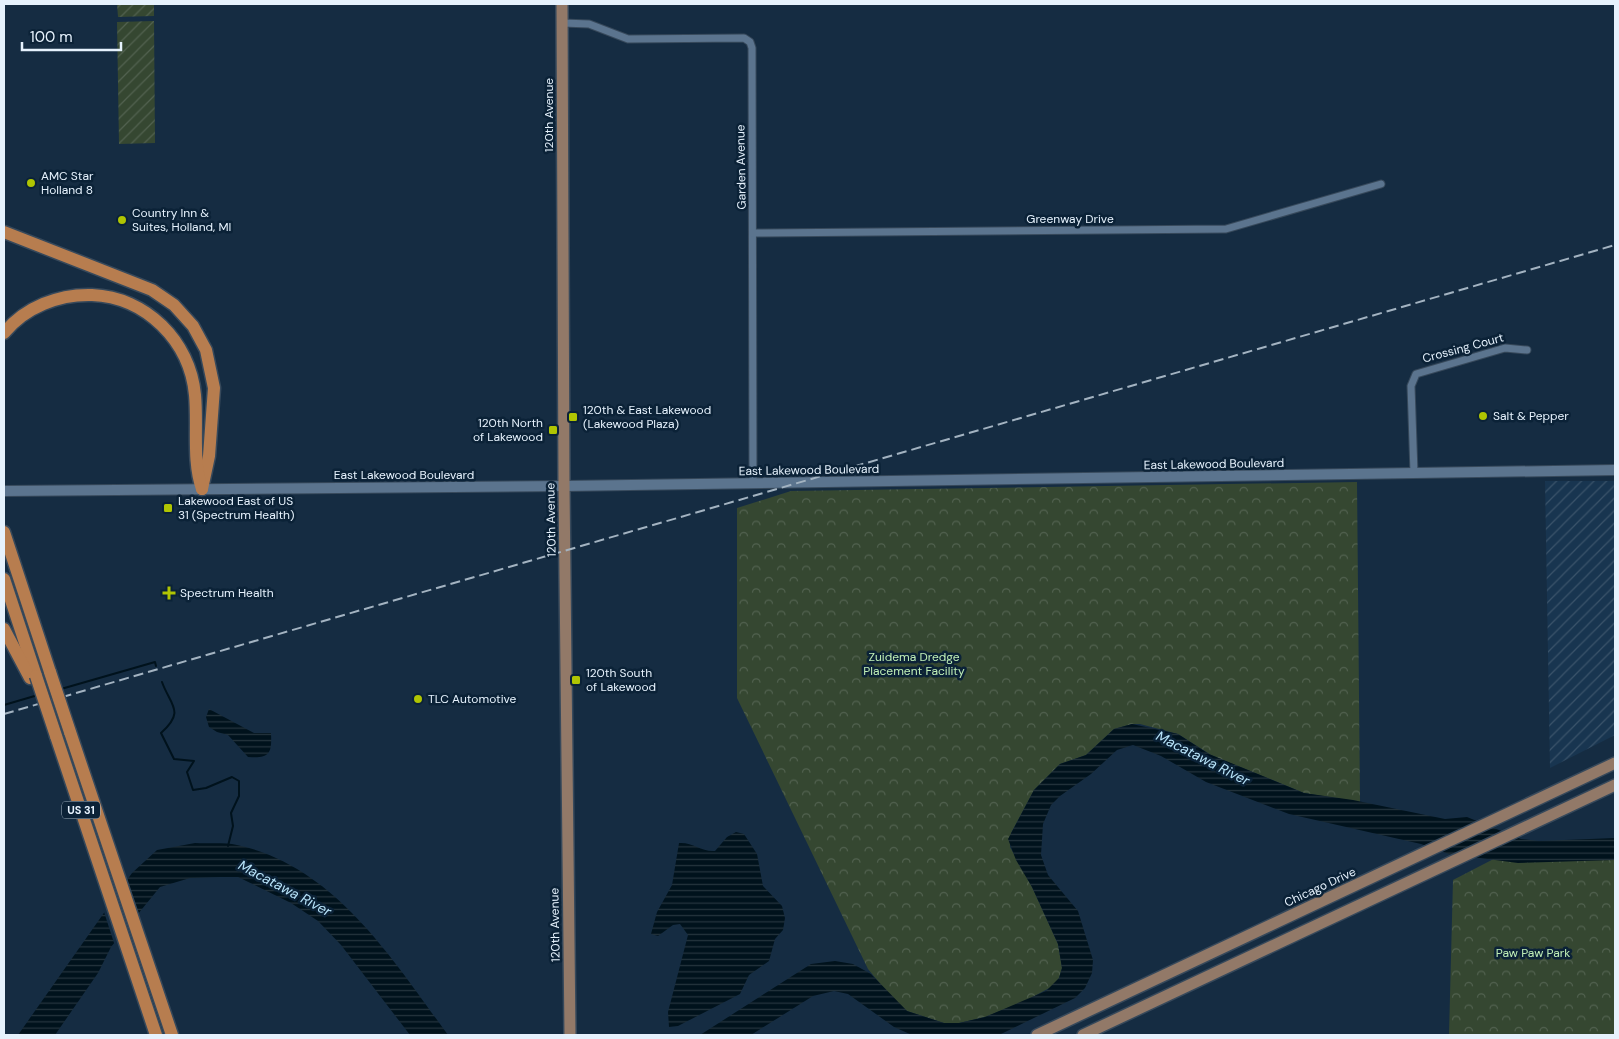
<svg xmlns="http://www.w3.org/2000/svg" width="1619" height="1039" viewBox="0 0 1619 1039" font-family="'DM Sans',sans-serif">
<defs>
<pattern id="industrial-furrows" width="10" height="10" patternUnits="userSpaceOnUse" patternTransform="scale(1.25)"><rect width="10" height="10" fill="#183550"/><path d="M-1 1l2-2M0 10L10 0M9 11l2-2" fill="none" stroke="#3a536a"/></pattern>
<pattern id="forest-crowns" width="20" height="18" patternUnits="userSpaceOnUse" patternTransform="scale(1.25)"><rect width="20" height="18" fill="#354731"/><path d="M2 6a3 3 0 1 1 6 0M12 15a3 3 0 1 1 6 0" fill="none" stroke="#526250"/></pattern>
<pattern id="garden-furrows" width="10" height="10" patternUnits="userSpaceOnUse" patternTransform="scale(1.25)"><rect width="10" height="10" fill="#354731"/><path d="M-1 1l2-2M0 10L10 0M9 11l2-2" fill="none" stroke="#526250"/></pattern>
<pattern id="water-rules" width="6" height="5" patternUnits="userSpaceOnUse" patternTransform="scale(1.25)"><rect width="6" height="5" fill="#00121c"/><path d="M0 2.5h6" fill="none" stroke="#25353e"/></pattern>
</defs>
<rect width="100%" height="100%" fill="#152c42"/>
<!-- industrial -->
<polygon fill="url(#industrial-furrows)" points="1545,481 1615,481 1615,735 1550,768"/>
<!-- forest -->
<g fill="url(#forest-crowns)">
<polygon points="1357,482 1360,802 1304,793 1211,755 1178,734 1140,724 1132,724 1114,729 1086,755 1060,764 1034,790 1011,833 1010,847 1032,887 1058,944 1062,968 1059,978 1053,986 1027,1000 985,1017 959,1023 944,1023 907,1011 891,997 868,969 737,698 737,508 791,491"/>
<polygon points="1511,850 1615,850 1615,1035 1449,1035 1453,880"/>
</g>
<!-- garden -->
<g fill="url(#garden-furrows)">
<polygon points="117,4 154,4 154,16 118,17"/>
<polygon points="154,21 155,143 119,144 117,22"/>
</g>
<!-- water -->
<g fill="url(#water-rules)">
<path d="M209,709L254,733H271C272,753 270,759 248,757L228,735L217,732L209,727L206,717Z"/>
<polygon points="1132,724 1178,734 1209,754 1304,793 1353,800 1445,819 1467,817 1521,839 1539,841 1615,838 1615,860 1518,863 1449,854 1421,844 1289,814 1206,782 1161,756 1133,745 1117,750 1091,774 1060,796 1051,805 1043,824 1041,855 1048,875 1078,911 1093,960 1092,973 1085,988 1075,998 999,1035 912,1035 894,1027 848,994 834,991 813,996 751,1035 700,1035 811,964 835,961 853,964 871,974 907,1011 944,1023 959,1023 985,1017 1046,991 1059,978 1062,968 1058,944 1032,887 1016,860 1008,839 1034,790 1060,764 1086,755 1114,729"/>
<path d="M736,832L744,834L757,854L763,886L782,906L785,918L783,930L775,939L769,961L749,975L740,994L678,1026L669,1027L668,1012L688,935L680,924L673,925L658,936L651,934L657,912L672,885L679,843C693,842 701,852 715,851L727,837Z"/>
<path d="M195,843C208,844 224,842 237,845C335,866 393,960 448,1035H410L341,945L318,921L291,903L238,877H221L190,878L160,887L111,947L98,973L55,1035H18L132,873L157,850Z"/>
</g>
<!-- pier -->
<polygon fill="#152c42" points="126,876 139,915 115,946 103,909"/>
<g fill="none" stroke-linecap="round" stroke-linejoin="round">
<!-- stream -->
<g stroke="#00121c" stroke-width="2">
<path d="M162,682C170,705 186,711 161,733L174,759L194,761L187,772L193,790L206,788L232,777L239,781V796L231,813L233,826L228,846"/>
<polyline points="61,689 155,662 156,666"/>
<polyline points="4,705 38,695"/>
</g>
<!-- minor casing -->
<g stroke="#37495b" stroke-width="9">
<g id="minor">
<polyline points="563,23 589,24 628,39 744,38 750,42 752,48 753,483"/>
<polyline points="753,233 1226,229 1381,184"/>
<polyline points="1414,473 1411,386 1416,374 1505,348 1527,350"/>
</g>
</g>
<!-- secondary casing -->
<g stroke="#37495b" stroke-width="12">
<polyline id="secondary" points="4,491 564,486 1615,470"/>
</g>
<!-- primary casing -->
<g stroke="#37495b" stroke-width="14">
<g id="primary">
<polyline points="562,4 564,486 570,1035"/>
<polyline points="1037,1035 1615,763"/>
<polyline points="1083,1035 1615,785"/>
</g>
</g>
<!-- motorway casing -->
<g stroke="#37495b" stroke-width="15">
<g id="motorway">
<polyline points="4,232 152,290 174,305 193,326 206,350 214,388 209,456 202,489"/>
<path d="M4,333C25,307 59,294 92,295C146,297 190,341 195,395C198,426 192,460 202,489"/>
<polyline points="4,532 50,672"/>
<polyline points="4,579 36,676"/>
<polyline points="4,629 30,678"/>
<polyline points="70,732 172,1035"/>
<polyline points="56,736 156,1035"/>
</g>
</g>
<!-- minor -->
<use href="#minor" stroke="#5b748e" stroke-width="7"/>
<!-- secondary -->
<use href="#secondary" stroke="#5b748e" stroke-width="10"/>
<!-- primary -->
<use href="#primary" stroke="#927968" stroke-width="11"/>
<!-- motorway -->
<use href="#motorway" stroke="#b77d4f" stroke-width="12"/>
<!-- rail -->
<polyline stroke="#a3b3c1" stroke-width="2" stroke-dasharray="10 5" stroke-linecap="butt" points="4,714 1615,245"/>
<!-- motorway-bridge casing -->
<g stroke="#37495b" stroke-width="15" stroke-linecap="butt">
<g id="motorway-bridge">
<polyline points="50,672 70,732"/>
<polyline points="36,676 56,736"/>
</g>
</g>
<!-- motorway-bridge -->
<use href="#motorway-bridge" stroke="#b77d4f" stroke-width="12"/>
</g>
<!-- markers -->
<g fill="#b0c502" stroke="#0b2237" stroke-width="2">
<circle cx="31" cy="183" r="5"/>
<circle cx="122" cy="220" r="5"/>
<circle cx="1483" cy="416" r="5"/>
<rect x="568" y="412" width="10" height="10" rx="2.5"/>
<rect x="548" y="425" width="10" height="10" rx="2.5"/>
<rect x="163" y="503" width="10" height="10" rx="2.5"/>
<path d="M166.5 585.5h5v5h5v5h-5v5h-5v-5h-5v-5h5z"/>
<rect x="571" y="675" width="10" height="10" rx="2.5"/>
<circle cx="418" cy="699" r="5"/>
</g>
<g text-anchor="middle" stroke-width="5" stroke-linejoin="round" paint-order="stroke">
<!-- shield labels -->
<rect fill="#0b2237" stroke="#a4b4c2" stroke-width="1" x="62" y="801.5" width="38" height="17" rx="4"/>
<g font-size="11" font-weight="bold" fill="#e6f2fd">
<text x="81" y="814">US 31</text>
</g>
<!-- street labels -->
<g font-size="12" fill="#e6f2fd" stroke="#0b2237">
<text transform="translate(549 115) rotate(-90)" y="4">120th Avenue</text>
<text transform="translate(741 167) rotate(-91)" y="4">Garden Avenue</text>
<text x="1070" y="223">Greenway Drive</text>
<text transform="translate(1463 348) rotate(-15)" y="4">Crossing Court</text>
<text transform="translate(1214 464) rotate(-1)" y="4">East Lakewood Boulevard</text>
<text transform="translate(809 470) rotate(-1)" y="4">East Lakewood Boulevard</text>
<text x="404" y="479">East Lakewood Boulevard</text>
<text transform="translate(551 520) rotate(-91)" y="4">120th Avenue</text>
<text transform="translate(1320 887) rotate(-25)" y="4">Chicago Drive</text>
<text transform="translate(555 925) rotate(-91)" y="4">120th Avenue</text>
</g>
<!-- poi labels -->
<g font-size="12" fill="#e6f2fd" stroke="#0b2237" text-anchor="start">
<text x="41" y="180">AMC Star<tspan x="41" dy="14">Holland 8</tspan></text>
<text x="132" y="217">Country Inn &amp;<tspan x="132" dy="14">Suites, Holland, MI</tspan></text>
<text x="583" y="414">120th &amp; East Lakewood<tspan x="583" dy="14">(Lakewood Plaza)</tspan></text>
<text x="1493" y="420">Salt &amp; Pepper</text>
<text x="543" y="427" text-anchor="end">120th North<tspan x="543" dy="14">of Lakewood</tspan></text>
<text x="178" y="505">Lakewood East of US<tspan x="178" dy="14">31 (Spectrum Health)</tspan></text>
<text x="180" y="597">Spectrum Health</text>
<text x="586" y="677">120th South<tspan x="586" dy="14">of Lakewood</tspan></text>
<text x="428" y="703">TLC Automotive</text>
</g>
<!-- park labels -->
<g font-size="12" fill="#c0efb6" stroke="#0b2237">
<text x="914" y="661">Zuidema Dredge<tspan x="914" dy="14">Placement Facility</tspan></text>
<text x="1533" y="957">Paw Paw Park</text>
</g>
<!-- water labels -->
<g font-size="14" font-style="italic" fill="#b8e4fa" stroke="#0b2237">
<text transform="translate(1203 758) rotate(27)" y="5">Macatawa River</text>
<text transform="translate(285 888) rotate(28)" y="5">Macatawa River</text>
</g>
</g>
<!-- border -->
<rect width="1619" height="1039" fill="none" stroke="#e6f2fd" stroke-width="10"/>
<!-- scale -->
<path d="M22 42v8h99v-8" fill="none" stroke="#e6f2fd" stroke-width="2.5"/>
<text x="30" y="42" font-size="15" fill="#e6f2fd" stroke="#0b2237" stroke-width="4" paint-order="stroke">100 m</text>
</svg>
